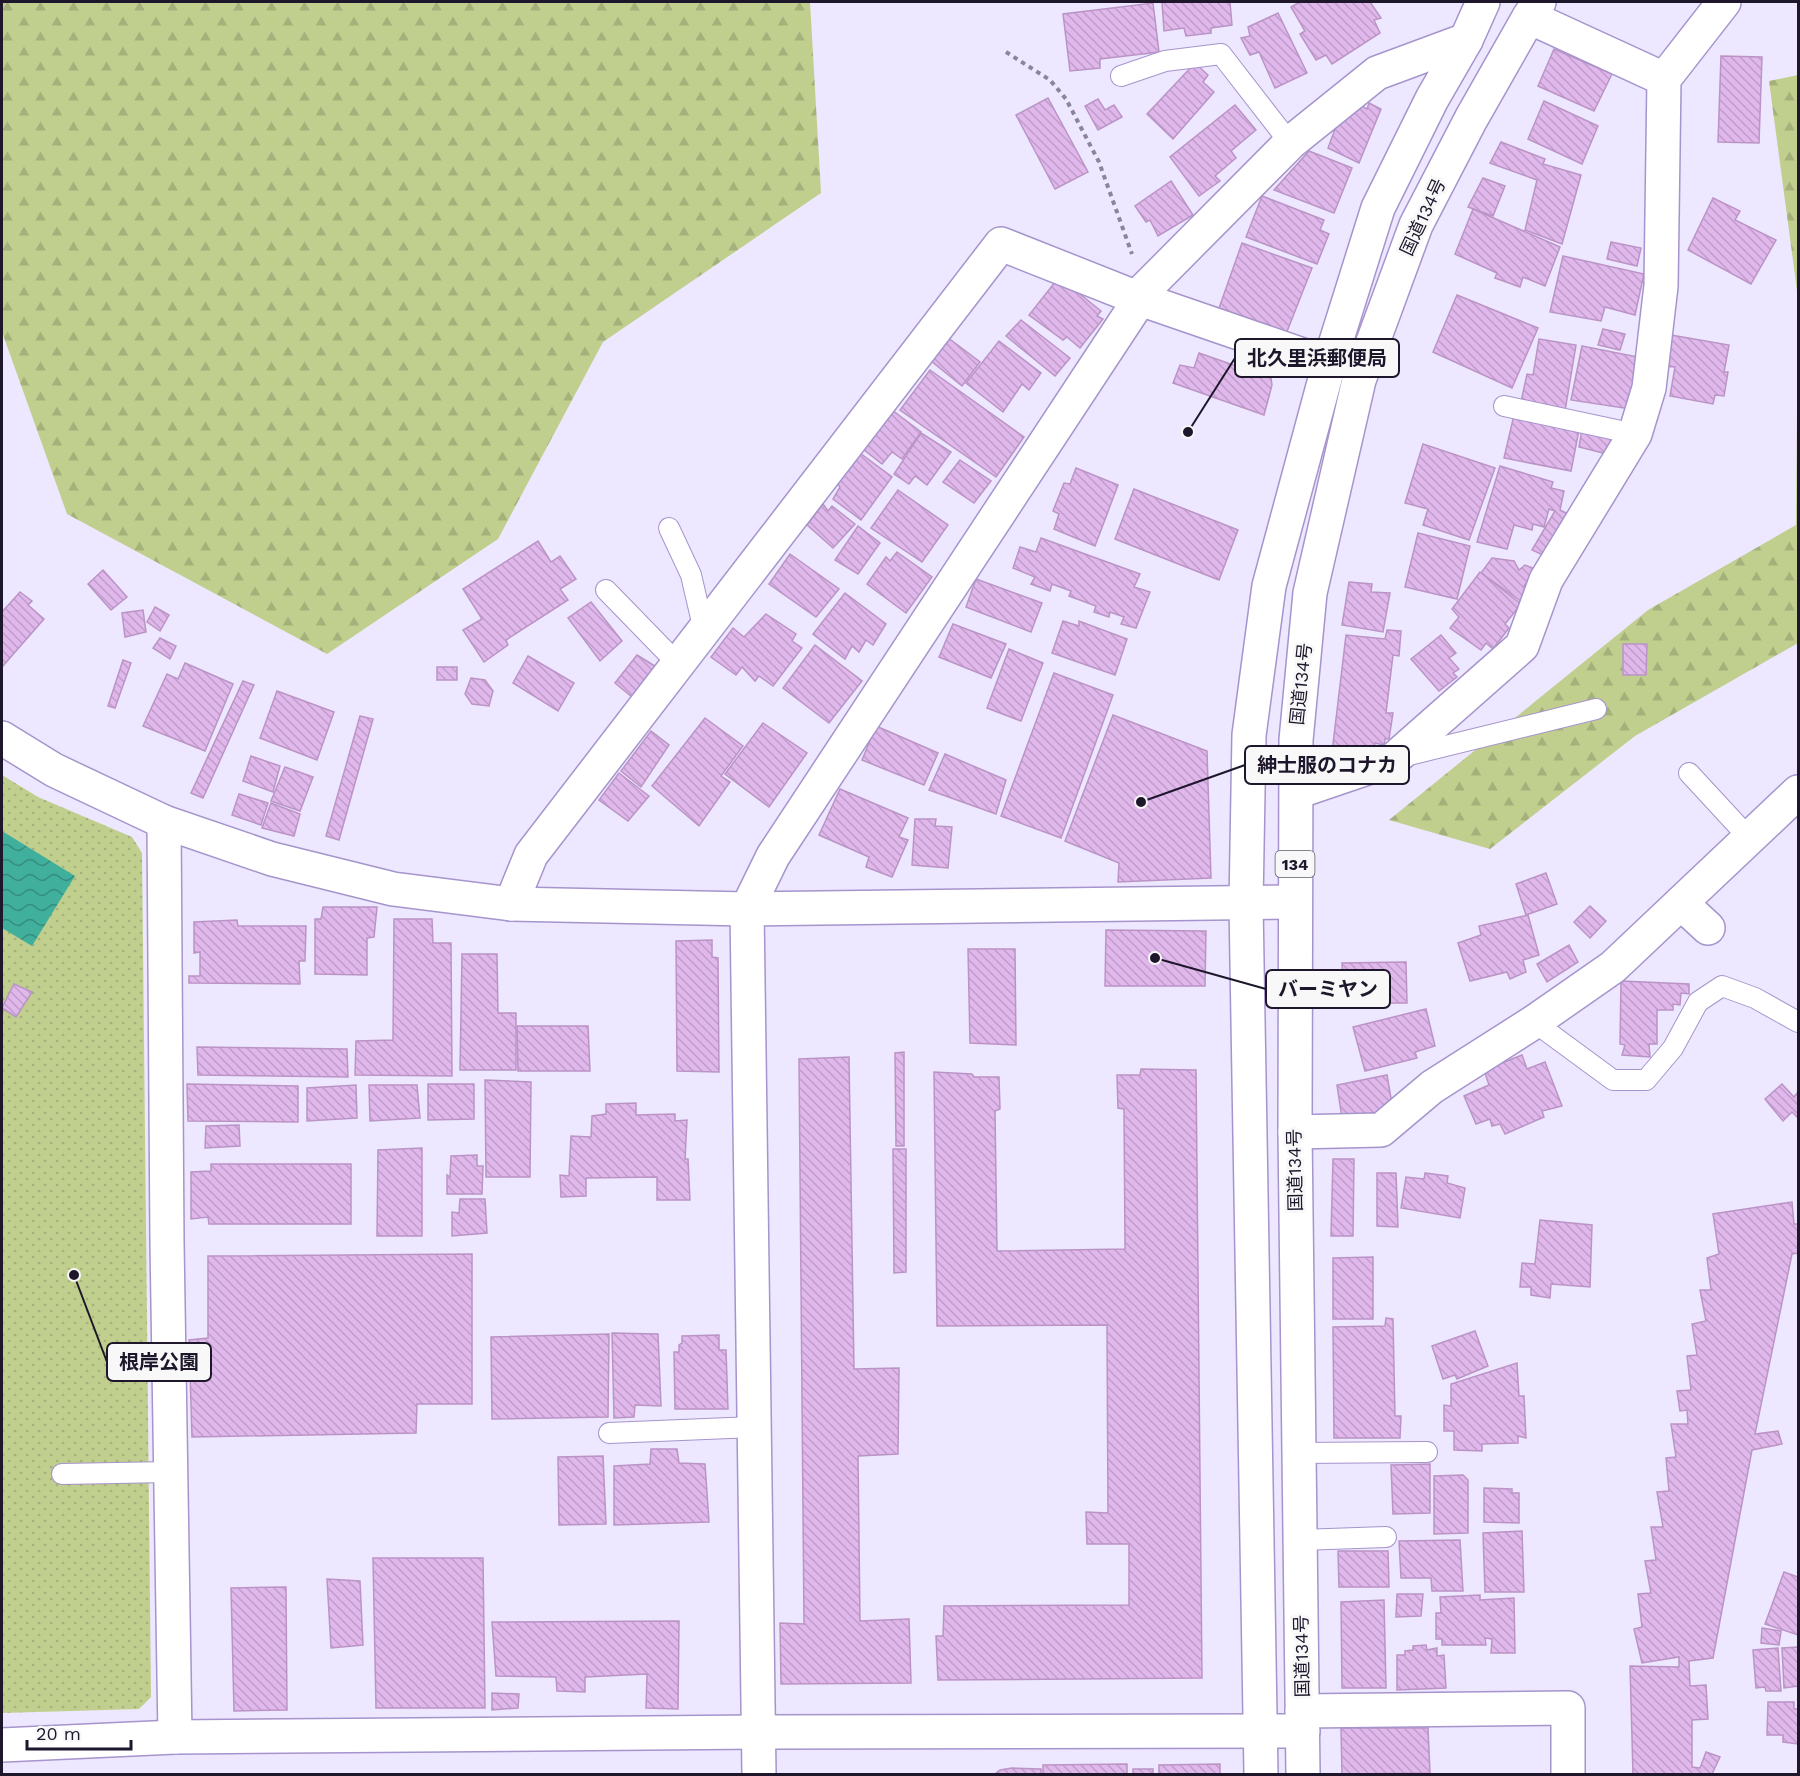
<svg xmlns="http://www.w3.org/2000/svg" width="1800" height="1776" viewBox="0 0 1800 1776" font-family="'Work Sans','Noto Sans JP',sans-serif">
<defs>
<pattern id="forest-firs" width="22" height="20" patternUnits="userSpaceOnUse" patternTransform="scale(1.5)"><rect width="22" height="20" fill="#c0cf8d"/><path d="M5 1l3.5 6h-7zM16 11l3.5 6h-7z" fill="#a5b17a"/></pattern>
<pattern id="park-dots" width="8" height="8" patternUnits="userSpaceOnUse" patternTransform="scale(1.5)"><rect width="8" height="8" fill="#c0cf8d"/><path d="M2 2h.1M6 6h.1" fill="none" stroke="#a5b17a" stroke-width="1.8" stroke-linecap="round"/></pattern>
<pattern id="water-waves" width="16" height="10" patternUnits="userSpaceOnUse" patternTransform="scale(1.5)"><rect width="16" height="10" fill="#40af9b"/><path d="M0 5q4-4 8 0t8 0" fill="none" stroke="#358d7f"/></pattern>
<pattern id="building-back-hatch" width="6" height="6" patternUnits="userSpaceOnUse" patternTransform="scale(1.5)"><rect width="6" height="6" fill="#e0b8eb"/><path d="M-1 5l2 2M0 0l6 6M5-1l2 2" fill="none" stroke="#c09dca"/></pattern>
</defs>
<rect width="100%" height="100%" fill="#ede7ff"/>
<!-- forest -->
<g fill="url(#forest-firs)">
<polygon points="2,2 810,2 821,193 603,342 498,539 327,654 67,514 2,332"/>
<polygon points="1798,75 1798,643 1635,736 1490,849 1389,820 1648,610 1796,525 1798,298 1769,81"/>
</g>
<!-- park -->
<polygon fill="url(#park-dots)" points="2,775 38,797 132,837 142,853 151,1697 139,1709 2,1713"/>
<!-- water -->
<polygon fill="url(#water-waves)" points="2,831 75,876 32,946 2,928"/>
<!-- building -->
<g fill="url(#building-back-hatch)" stroke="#bb94c6" stroke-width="1.5">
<polygon points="1162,2 1230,2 1232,25 1211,28 1211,33 1186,36 1184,28 1164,31"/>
<polygon points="1300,2 1370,2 1381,18 1374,20 1380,33 1332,64 1326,55 1316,60 1300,34 1305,31 1291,7"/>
<polygon points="1153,3 1159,52 1100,59 1100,68 1070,71 1063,14"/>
<polygon points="1278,13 1307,73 1275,88 1259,52 1250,55 1241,38 1250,36 1248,27"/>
<polygon points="1554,49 1612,74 1594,111 1538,86"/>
<polygon points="1721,56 1762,57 1759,143 1718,142"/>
<polygon points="1195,63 1208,75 1203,82 1214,92 1173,139 1147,114"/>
<polygon points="1048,98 1088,172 1055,189 1016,115"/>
<polygon points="1098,99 1105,110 1114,105 1122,117 1098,130 1085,106"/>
<polygon points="1544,101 1598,126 1582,164 1528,139"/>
<polygon points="1369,103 1381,109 1359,163 1328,148 1338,121 1361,106 1367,109"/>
<polygon points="1235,105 1256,130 1231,151 1236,158 1215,176 1220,181 1199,196 1170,157"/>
<polygon points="1501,142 1545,159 1543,164 1581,175 1562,244 1525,230 1537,180 1490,163"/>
<polygon points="1309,151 1352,168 1334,213 1274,190"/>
<polygon points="1483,178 1505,186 1493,216 1468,207"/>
<polygon points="1171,181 1193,215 1158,236 1150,220 1146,222 1135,206"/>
<polygon points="1262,196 1324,220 1320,230 1329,234 1317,264 1246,237"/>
<polygon points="1713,198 1740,211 1735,220 1776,240 1751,284 1688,250"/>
<polygon points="1473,209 1560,247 1545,286 1523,277 1520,287 1495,278 1497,273 1455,254"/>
<polygon points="1611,242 1641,248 1637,266 1607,259"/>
<polygon points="1242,243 1312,268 1286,334 1219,308"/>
<polygon points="1563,256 1644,274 1635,315 1605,307 1601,321 1550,312"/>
<polygon points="1059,277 1101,311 1097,316 1103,319 1080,348 1067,337 1063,340 1029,315"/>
<polygon points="1457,295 1538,328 1512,388 1433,352"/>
<polygon points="1021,320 1070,358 1055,376 1006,336"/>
<polygon points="1603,329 1625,334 1620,350 1598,345"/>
<polygon points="1671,335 1729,345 1724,372 1728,372 1724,396 1715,395 1713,404 1670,396 1675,367 1664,366"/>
<polygon points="947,337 980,362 962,386 930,360"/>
<polygon points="1539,339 1576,345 1565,411 1521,402 1527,374 1533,375"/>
<polygon points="999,341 1041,373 1029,390 1022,384 1003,412 966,383"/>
<polygon points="1582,346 1638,357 1630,409 1571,400"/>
<polygon points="1199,353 1271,378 1272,385 1264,415 1173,383 1180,365 1194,368"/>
<polygon points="930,370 1024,437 996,477 900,410"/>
<polygon points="892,410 921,432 902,459 892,452 882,464 863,449"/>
<polygon points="1514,415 1579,430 1571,471 1504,458"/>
<polygon points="1582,429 1615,437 1611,455 1579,447"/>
<polygon points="921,433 951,452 927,485 915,476 909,484 894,474"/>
<polygon points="1423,444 1495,468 1469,540 1423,525 1428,509 1405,503"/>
<polygon points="860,453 892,477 861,520 833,499 840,487 837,483"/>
<polygon points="960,460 991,481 974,503 943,482"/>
<polygon points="1500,466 1553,482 1551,488 1564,491 1560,510 1570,515 1543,555 1532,550 1555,511 1549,509 1544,527 1533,524 1532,530 1514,525 1507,549 1477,542"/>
<polygon points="1076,468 1118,485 1095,546 1054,529 1059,514 1053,511 1064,483 1070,484"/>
<polygon points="1134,489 1238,530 1219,580 1115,539"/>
<polygon points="898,490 948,525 922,562 871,528"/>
<polygon points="823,504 828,511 832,506 855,524 833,548 807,525"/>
<polygon points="858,526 880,543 858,574 835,560"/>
<polygon points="1418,533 1470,546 1457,599 1405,587"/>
<polygon points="1041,538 1140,574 1134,587 1150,592 1136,628 1121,624 1124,617 1110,612 1109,617 1094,612 1096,606 1069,596 1071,591 1052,584 1050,591 1031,584 1035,577 1013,568 1020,547 1036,552"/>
<polygon points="538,541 551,562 560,556 576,579 560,589 568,600 506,640 508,645 484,662 463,630 482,619 463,589"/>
<polygon points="897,552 932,577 906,613 867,584 886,557 890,561"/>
<polygon points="790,554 839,589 816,617 769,584"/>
<polygon points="1492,558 1514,561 1519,570 1525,565 1538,570 1524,586 1530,590 1522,602 1481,573"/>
<polygon points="103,570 127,597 111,610 88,584"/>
<polygon points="1480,572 1521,604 1505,624 1509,628 1493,649 1486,643 1481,650 1450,628 1459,617 1452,609"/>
<polygon points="976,579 1042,603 1031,632 966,607"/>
<polygon points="1349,582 1372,584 1371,592 1390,593 1383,632 1342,625"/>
<polygon points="20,592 32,601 28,605 44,619 2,667 2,612"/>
<polygon points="845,593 886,624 873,645 866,640 859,652 852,646 845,659 813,634"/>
<polygon points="591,602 622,641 600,661 568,618"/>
<polygon points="155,607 169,615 160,631 147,622"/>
<polygon points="143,610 146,632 125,637 122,613"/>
<polygon points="766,614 796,634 792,641 802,648 773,686 759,676 755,681 742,667 736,675 711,657 733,628 744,637"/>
<polygon points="1063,621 1079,626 1079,621 1127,639 1115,675 1052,653"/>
<polygon points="953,624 1006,644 991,678 939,657"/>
<polygon points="1387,630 1401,631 1399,656 1393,655 1386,713 1393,713 1389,739 1385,739 1384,745 1375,743 1374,750 1330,769 1346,635 1385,639"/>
<polygon points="1441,635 1456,653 1449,658 1459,669 1453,673 1457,677 1439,691 1411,659"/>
<polygon points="160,638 176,646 170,659 153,648"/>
<polygon points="1623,644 1647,644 1646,675 1623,675"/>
<polygon points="815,645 862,681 829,723 783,688"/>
<polygon points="1009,649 1043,663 1021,721 987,708"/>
<polygon points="637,655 658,668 633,698 615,683"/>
<polygon points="528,656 574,683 558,711 513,683"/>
<polygon points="123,660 131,663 115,708 108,706"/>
<polygon points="185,663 233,684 205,751 143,726 167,674 178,679"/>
<rect x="437" y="667" width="20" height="13"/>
<polygon points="1054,673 1113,695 1061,838 1001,816"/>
<polygon points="471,678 485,680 493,691 489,706 472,704 465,694"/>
<polygon points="243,681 254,685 203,798 191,793"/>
<polygon points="277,691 334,712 317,760 260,738"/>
<polygon points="1113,715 1207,751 1211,878 1118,882 1119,863 1065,841"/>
<polygon points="360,716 373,719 339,840 326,836"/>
<polygon points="705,718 743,746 721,776 730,782 699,826 652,786"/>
<polygon points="763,723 807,753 769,807 725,774"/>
<polygon points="876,726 938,753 924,785 862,760"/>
<polygon points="651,731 669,745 641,787 621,771"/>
<polygon points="945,754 1006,780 996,814 929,790"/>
<polygon points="251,756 280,766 273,792 243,781"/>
<polygon points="285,767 313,777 300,811 271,801"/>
<polygon points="619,773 649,796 628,821 599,800"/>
<polygon points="840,789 908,818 899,837 908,840 892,877 866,867 869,857 819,835"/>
<polygon points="239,794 268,803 261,825 232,815"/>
<polygon points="271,803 300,814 294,836 262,828"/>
<polygon points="915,819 936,819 935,826 952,827 948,868 912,865"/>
<polygon points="1546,873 1557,904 1526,915 1516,884"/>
<polygon points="1590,906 1606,921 1590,938 1574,922"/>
<polygon points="323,907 377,907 374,937 367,938 367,975 315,974 315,919 321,919"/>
<polygon points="1528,915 1539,955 1523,960 1526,972 1510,979 1507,972 1470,981 1458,943 1481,935 1479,926"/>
<polygon points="394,919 432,919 433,943 451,943 452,1076 355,1075 356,1041 393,1040"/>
<polygon points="237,920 238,926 306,926 305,961 299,961 300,984 189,983 189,976 200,976 200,952 194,953 194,922"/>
<polygon points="1106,930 1206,931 1205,986 1105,986"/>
<polygon points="712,940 712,957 718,958 719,1072 677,1071 676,941"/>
<polygon points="1569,945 1578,962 1547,982 1537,964"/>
<polygon points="968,949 1015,949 1016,1045 970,1043"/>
<polygon points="462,954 497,954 498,1013 516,1013 516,1070 460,1070"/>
<polygon points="1406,962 1407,1003 1363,1003 1362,1008 1344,1007 1342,963"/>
<polygon points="1621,981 1689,984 1689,994 1681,993 1680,1005 1673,1004 1673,1010 1657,1010 1657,1044 1649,1044 1650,1057 1622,1055 1625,1045 1620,1044"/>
<polygon points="14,984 32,992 16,1017 2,1008"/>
<polygon points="1426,1009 1435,1046 1415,1052 1417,1058 1365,1071 1353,1027"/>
<polygon points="517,1026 588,1026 590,1071 518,1071"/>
<polygon points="197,1047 347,1049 348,1077 198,1075"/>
<polygon points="904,1052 904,1146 896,1146 895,1053"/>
<polygon points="1522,1055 1527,1069 1545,1062 1562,1106 1542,1111 1544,1117 1505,1134 1500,1124 1492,1126 1490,1119 1476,1124 1464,1096 1489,1085 1484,1070"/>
<polygon points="849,1057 854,1369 899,1368 898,1454 858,1456 860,1621 909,1619 911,1683 781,1684 780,1623 804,1624 799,1059"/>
<polygon points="1141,1069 1196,1070 1202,1678 938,1680 936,1636 943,1636 944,1606 1129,1605 1129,1544 1087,1544 1086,1512 1108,1513 1107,1325 937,1326 934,1072 972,1074 974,1077 999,1077 1000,1109 995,1111 997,1251 1125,1249 1124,1109 1118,1108 1117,1075 1140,1075"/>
<polygon points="1387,1075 1393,1110 1342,1118 1337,1085"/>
<polygon points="485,1080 531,1082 530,1177 486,1177"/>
<polygon points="187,1084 298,1086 298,1122 188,1121"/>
<polygon points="428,1084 474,1084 474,1119 428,1120"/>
<polygon points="1782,1084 1794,1097 1798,1092 1798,1118 1792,1112 1783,1121 1765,1099"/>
<polygon points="356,1085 357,1118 307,1121 307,1088"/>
<polygon points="369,1085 417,1085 420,1118 370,1121"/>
<polygon points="636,1103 636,1115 675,1114 675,1121 687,1120 685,1159 688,1159 690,1200 657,1200 657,1177 586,1178 586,1196 561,1197 560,1175 569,1176 571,1136 591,1137 592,1116 606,1114 606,1104"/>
<polygon points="239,1125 240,1146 205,1148 206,1126"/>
<polygon points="422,1148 422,1236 377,1236 378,1150"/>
<polygon points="893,1149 906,1149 906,1272 894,1273"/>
<polygon points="477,1155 477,1166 483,1166 482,1194 447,1194 447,1175 450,1177 451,1156"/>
<polygon points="1333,1159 1354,1159 1353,1236 1331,1236"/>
<polygon points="211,1164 351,1164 351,1224 209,1224 208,1217 191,1219 191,1172 211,1171"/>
<polygon points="1377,1173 1396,1173 1398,1227 1377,1226"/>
<polygon points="1425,1173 1448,1176 1447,1183 1465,1188 1460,1218 1401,1208 1406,1177 1424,1179"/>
<polygon points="460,1199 485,1199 487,1233 452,1236 452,1212 459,1213"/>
<polygon points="1792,1202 1794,1224 1798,1224 1798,1253 1792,1254 1755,1434 1778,1431 1782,1444 1752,1450 1713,1658 1689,1661 1690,1686 1706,1685 1708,1719 1692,1720 1692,1767 1700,1768 1706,1752 1720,1757 1712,1774 1633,1774 1630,1666 1679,1667 1679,1657 1642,1663 1634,1629 1642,1627 1638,1594 1651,1593 1645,1561 1656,1560 1651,1527 1663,1527 1657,1492 1669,1491 1666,1458 1676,1457 1671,1424 1688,1424 1687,1410 1680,1411 1677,1391 1691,1390 1687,1356 1697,1355 1692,1324 1706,1321 1700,1290 1711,1290 1707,1258 1719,1254 1713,1214"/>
<polygon points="1540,1220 1592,1225 1590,1287 1551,1284 1550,1298 1531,1295 1531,1287 1520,1287 1522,1263 1535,1264"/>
<polygon points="472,1254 472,1404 417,1404 416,1433 192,1437 189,1340 208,1338 208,1256"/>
<polygon points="1373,1257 1373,1319 1333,1319 1333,1258"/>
<polygon points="1386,1318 1393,1319 1395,1416 1401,1416 1400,1438 1334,1438 1333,1327 1385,1326"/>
<polygon points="1475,1331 1488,1366 1457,1379 1455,1375 1443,1379 1432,1346"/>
<polygon points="612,1333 658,1334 661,1406 635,1405 634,1417 614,1418"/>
<polygon points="609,1334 608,1417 492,1419 491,1337"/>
<polygon points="719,1335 719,1350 726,1350 728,1409 675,1409 674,1352 679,1352 679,1345 682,1343 682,1336"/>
<polygon points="1517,1363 1519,1396 1524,1396 1526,1438 1518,1436 1518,1443 1482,1444 1482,1451 1454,1450 1454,1431 1444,1431 1444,1405 1451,1406 1451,1384"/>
<polygon points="651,1449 677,1449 679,1463 705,1464 709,1522 614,1525 614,1466 650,1464"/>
<polygon points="603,1456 606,1524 559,1525 558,1457"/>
<polygon points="1430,1464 1430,1513 1393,1514 1391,1465"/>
<polygon points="1463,1475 1468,1480 1468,1533 1434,1534 1434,1476"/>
<polygon points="1484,1488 1512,1489 1512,1493 1519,1493 1519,1523 1484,1522"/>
<polygon points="1522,1531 1524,1592 1485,1592 1483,1533"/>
<polygon points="1460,1540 1463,1591 1432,1591 1431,1578 1401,1578 1399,1541"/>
<polygon points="1338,1551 1388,1551 1389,1587 1339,1587"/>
<polygon points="373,1558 483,1558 485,1708 376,1708"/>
<polygon points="1784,1572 1798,1577 1798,1635 1765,1624"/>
<polygon points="327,1579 360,1581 363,1645 331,1648"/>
<polygon points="286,1587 287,1710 234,1711 231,1588"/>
<polygon points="1397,1594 1423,1594 1421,1616 1396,1617"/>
<polygon points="1480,1595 1480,1600 1514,1598 1515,1653 1491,1653 1492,1639 1485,1638 1486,1645 1442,1645 1442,1639 1436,1639 1436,1613 1441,1613 1440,1597"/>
<polygon points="1384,1600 1386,1688 1342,1688 1341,1602"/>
<polygon points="679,1621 678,1709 646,1708 647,1674 585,1677 585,1692 557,1691 556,1677 496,1676 492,1622"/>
<polygon points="1762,1628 1781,1631 1779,1645 1761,1643"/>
<polygon points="1426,1645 1427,1650 1437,1648 1437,1656 1444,1655 1446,1688 1397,1690 1397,1655 1405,1655 1405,1651 1413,1650 1413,1646"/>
<polygon points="1798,1647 1798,1686 1784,1688 1782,1648"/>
<polygon points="1778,1648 1781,1691 1766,1691 1765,1687 1756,1688 1753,1650"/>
<polygon points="492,1693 519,1694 518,1708 492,1710"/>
<polygon points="1768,1702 1794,1702 1794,1709 1798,1709 1798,1744 1783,1742 1783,1735 1767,1735"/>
<polygon points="1341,1728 1428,1728 1430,1773 1342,1774"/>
<polygon points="1127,1764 1127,1774 1043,1774 1043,1765"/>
<polygon points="1220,1764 1220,1774 1159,1774 1159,1765"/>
<polygon points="1012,1768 1041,1769 1041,1774 995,1774 1000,1770"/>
<rect x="1133" y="1769" width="20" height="5"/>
</g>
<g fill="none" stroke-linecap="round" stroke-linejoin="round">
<!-- lane casing -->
<g stroke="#a694cc" stroke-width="22">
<g id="lane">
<polyline points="1121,76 1165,61 1221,54 1290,143"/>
<polyline points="1504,406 1635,434"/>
<polyline points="669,528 691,575 704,631"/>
<polyline points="606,590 678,664"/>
<polyline points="1405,756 1596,709"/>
<polyline points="1689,773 1750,839"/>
<polyline points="1534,1022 1613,1080 1646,1080 1673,1048 1698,1002 1722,986 1755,998 1798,1022"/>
<polyline points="609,1433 754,1427"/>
<polyline points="1299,1453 1427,1452"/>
<polyline points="62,1474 170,1472"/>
<polyline points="1300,1540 1386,1537"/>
</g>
</g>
<!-- street casing -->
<g stroke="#a694cc" stroke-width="36">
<g id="street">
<polyline points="1529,17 1664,79"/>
<polyline points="1297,792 1394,759 1522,646 1546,580 1635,434 1649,388 1661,286 1664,79 1724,2"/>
<polyline points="164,822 167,1242 175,1737"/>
<polyline points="1681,903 1708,928"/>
<polyline points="511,904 531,855 1001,244 1140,299 1329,364"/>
<polyline points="1295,1132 1381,1130 1432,1087 1534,1022 1613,967 1798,792"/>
<polyline points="1302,1711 1568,1708 1568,1774"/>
<polyline points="759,1774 747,909 773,856 1140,299 1145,289 1290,143 1377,73 1466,40"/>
</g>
</g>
<!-- secondary casing -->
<g stroke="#a694cc" stroke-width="36">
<g id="secondary">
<polyline points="2,738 54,770 164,822 272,859 393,889 511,904 747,909 1295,902"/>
<polyline points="2,1745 175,1737 759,1732 1303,1731"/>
</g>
</g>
<!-- highway casing -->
<g stroke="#a694cc" stroke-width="36">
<g id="highway">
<polyline points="1261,1774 1246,904 1249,735 1269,586 1329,364 1378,208 1432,99 1466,40 1483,2"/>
<polyline points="1303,1774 1295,1132 1296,740 1310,593 1359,380 1416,225 1471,119 1529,17 1539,2"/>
</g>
</g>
<!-- path -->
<polyline stroke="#8b849b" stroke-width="4" stroke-dasharray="4.5 4.5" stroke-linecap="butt" points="1006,52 1050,80 1066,99 1099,162 1132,254"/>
<!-- lane -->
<use href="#lane" stroke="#fff" stroke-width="20"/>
<!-- street -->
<use href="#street" stroke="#fff" stroke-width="33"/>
<!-- secondary -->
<use href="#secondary" stroke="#fff" stroke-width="33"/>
<!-- highway -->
<use href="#highway" stroke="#fff" stroke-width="33"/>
</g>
<g text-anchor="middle" stroke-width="6" stroke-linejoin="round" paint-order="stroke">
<!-- shield labels -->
<rect fill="#f8f8f8" stroke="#5f5a69" stroke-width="1.5" x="1275.5" y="851" width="39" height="26" rx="4.5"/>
<g font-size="16" font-weight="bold" fill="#1e172c">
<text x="1295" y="870">134</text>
</g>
<!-- street labels -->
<g font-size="18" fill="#1e172c" stroke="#f8f8f8">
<text transform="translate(1423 217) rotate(-65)" y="6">国道134号</text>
<text transform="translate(1301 684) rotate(-84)" y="6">国道134号</text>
<text transform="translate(1295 1170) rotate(-91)" y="6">国道134号</text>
<text transform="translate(1302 1656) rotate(-91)" y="6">国道134号</text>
</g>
</g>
<!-- callouts -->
<path fill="none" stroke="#1e172c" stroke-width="2" d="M1188 432L1235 358M1141 802L1245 765M1155 958L1266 989M74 1275L107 1362"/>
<g fill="#1e172c" stroke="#f8f8f8" stroke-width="2">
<circle cx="1188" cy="432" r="6"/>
<circle cx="1141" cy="802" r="6"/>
<circle cx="1155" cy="958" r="6"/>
<circle cx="74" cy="1275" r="6"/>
</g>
<g fill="#f8f8f8" stroke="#1e172c" stroke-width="2">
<rect x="1235" y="339" width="164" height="38" rx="6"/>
<rect x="1245" y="746" width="164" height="38" rx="6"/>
<rect x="1266" y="970" width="124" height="38" rx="6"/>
<rect x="107" y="1343" width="104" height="38" rx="6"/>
</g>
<g font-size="20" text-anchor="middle" font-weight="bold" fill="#1e172c">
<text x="1317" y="365">北久里浜郵便局</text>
<text x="1327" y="772">紳士服のコナカ</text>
<text x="1328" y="996">バーミヤン</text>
<text x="159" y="1369">根岸公園</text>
</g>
<!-- border -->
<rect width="1800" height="1776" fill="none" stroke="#1e172c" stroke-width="6"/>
<!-- scale -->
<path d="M27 1740v9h104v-9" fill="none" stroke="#1e172c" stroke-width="3"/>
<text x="36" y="1740" font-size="18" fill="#1e172c" stroke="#f8f8f8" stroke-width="4.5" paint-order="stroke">20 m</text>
</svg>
